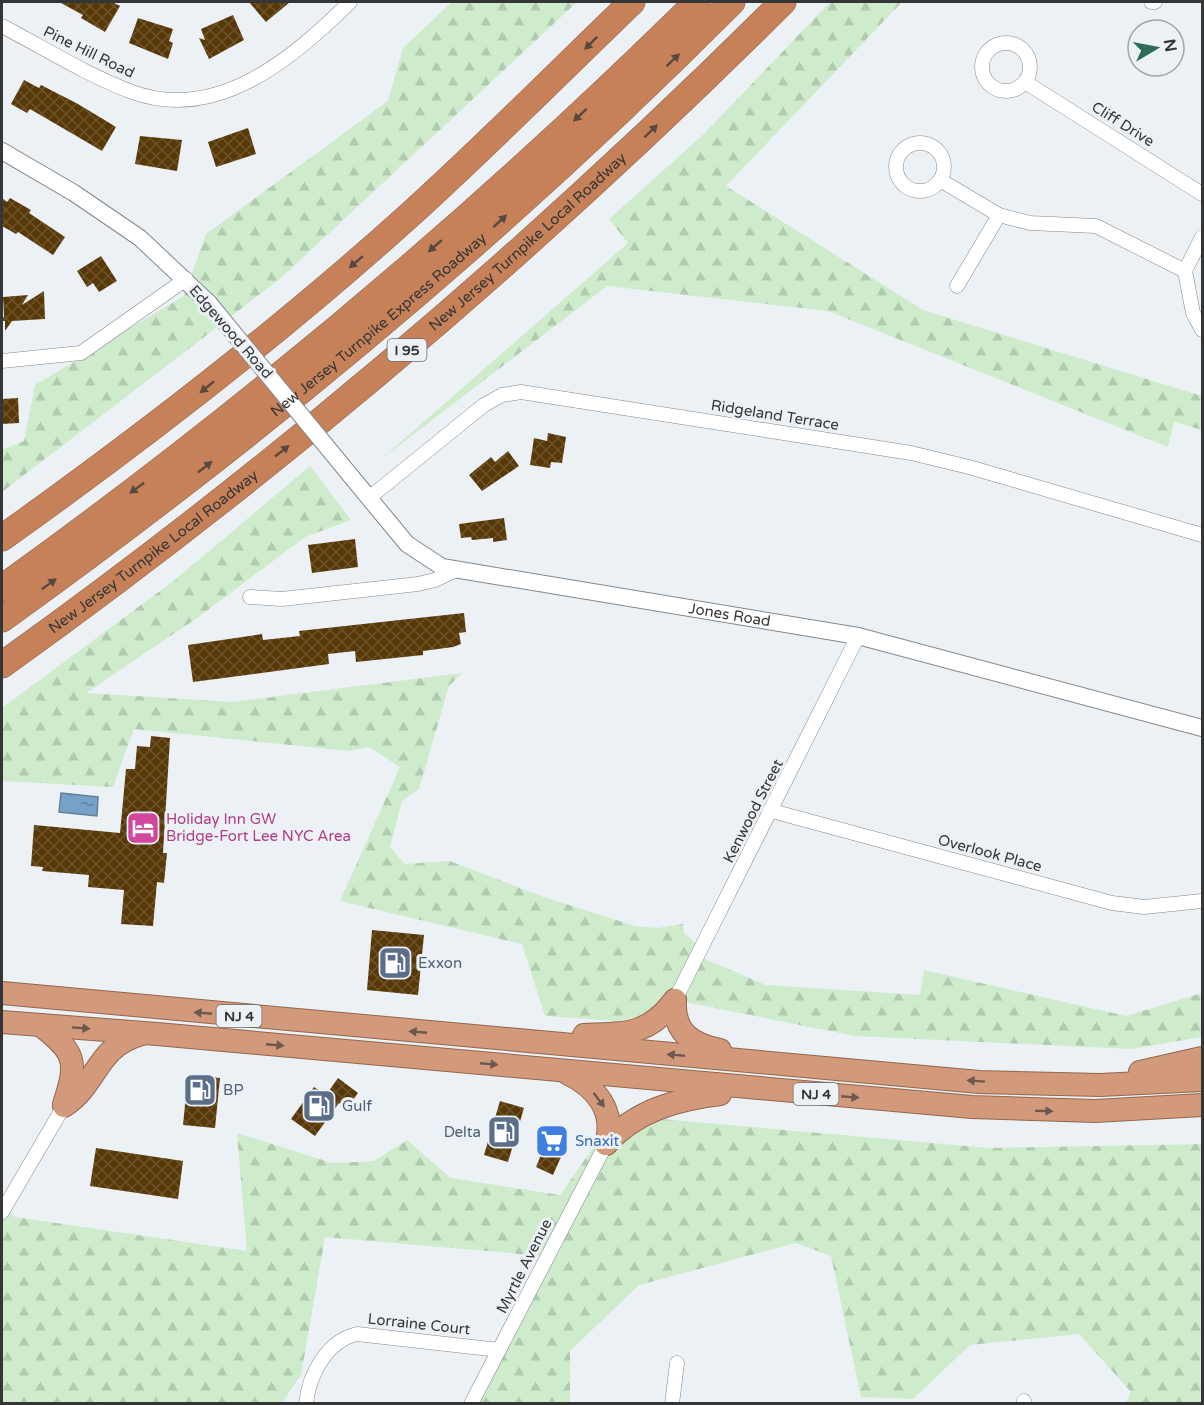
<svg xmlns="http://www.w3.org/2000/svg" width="1204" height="1405" viewBox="0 0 1204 1405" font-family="'Varela Round',sans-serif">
<defs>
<pattern id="forest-firs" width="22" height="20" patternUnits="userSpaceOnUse" patternTransform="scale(1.5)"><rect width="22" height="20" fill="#ceeccc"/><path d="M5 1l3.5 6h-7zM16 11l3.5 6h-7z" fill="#b1cbb0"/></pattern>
<pattern id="water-ripples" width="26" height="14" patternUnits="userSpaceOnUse" patternTransform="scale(1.5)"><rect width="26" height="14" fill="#76a1c9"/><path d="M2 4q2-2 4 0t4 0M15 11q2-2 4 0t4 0" fill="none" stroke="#6184a4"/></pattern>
<pattern id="building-cross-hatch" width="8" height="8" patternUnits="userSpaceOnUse" patternTransform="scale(1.5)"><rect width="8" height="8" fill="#583806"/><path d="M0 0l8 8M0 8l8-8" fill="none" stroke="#6d542c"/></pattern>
</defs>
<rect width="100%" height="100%" fill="#ecf1f6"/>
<!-- forest -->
<g fill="url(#forest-firs)">
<polygon points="452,2 577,2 281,278 2,492 2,450 24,441 35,385 184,296 206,234 388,101 403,48"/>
<polygon points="830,2 902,2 726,186 923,310 1202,396 1202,430 1174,422 1168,447 828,311 607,286 380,460 628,243 609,219 705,133"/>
<polygon points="310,466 351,520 305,537 197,618 86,693 233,702 462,673 449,686 419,789 402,801 390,847 405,864 450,861 541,896 635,926 658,928 683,924 684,933 701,948 698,956 766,985 920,995 924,970 1126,1016 1202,993 1202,1037 1131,1049 855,1036 675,1000 635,1018 616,1021 545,1016 522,944 340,901 400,767 369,747 349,751 134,729 113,787 2,781 2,708 176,579"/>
<polygon points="616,1115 989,1148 1202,1144 1202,1403 1126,1403 1131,1392 1079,1334 970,1345 913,1399 861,1397 831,1256 796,1243 639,1285 570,1351 570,1403 471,1403 543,1256 325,1237 301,1375 282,1403 102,1404 97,1401 95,1404 2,1403 2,1212 5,1206 15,1217 247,1251 237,1133 332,1163 374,1161 407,1140 451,1178 560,1195"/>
</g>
<!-- water -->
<polygon fill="url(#water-ripples)" stroke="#62819d" stroke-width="1.5" points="61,793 98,797 97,816 59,812"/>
<!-- building -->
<g fill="url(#building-cross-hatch)">
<polygon points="59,2 112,2 120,6 105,32 81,18 83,15"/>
<polygon points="249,2 290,2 266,22"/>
<polygon points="233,15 244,40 209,59 199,38 205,40 201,29"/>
<polygon points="138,18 173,29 169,41 173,43 168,59 129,43"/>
<polygon points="24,80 39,88 41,85 78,104 116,127 102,151 30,109 27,113 11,104"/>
<polygon points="248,128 256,154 216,167 208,142"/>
<polygon points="140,136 182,140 177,171 135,164"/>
<polygon points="2,198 7,202 10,198 31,210 29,213 65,237 53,255 18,232 16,234 2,226"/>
<polygon points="101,256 117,281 99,292 93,283 87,287 77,271"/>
<polygon points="44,291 45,319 12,321 5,331 5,321 2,321 4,316 3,297 28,295 22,305"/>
<polygon points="18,398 19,423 2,424 2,399"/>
<polygon points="548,433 566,437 562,463 551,462 550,468 530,465 534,438 547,441"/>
<polygon points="508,451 519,466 482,491 469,475 491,457 495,462"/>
<polygon points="504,518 507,540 493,542 493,538 472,540 471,537 461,538 459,524"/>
<polygon points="355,539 358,567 312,573 308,545"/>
<polygon points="464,613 466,632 459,633 461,644 453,647 423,651 423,655 356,662 355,651 328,654 329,664 193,682 188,645 262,634 263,640 300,636 299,631"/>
<polygon points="151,736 170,738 163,853 167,853 164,883 157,882 153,926 121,924 124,890 88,887 89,875 42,871 43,867 31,866 34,825 120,833 126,769 135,769 137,746 150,747"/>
<polygon points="372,930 424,935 418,995 367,990"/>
<polygon points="188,1075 220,1078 215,1128 183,1125"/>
<polygon points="338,1078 358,1093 347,1109 339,1103 315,1136 291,1119 314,1087 326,1095"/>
<polygon points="500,1101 524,1108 508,1162 484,1155"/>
<polygon points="550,1133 568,1141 553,1175 536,1167"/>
<polygon points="96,1148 183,1161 178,1199 90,1186"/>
</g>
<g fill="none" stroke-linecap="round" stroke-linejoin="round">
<!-- minor casing -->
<g stroke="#82878b" stroke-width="15">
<g id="minor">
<polyline points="1151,2 1155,2"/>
<path d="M2,26C44,48 87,75 132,92C218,123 293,58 350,2"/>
<circle cx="1006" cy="67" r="24"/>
<polyline points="1025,82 1202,194"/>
<circle cx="920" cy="167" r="24"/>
<polyline points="940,180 999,215 1030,223 1096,226 1185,271"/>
<polyline points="1202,237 1185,271 1193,313 1202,330"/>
<polyline points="957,286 999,215"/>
<polyline points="2,361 81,353 186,279"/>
<polyline points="369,498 484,405 502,395 521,392 911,453 969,467 1202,535"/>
<polyline points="250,597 282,599 418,584 435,580 456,570"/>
<polyline points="772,811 1112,903 1144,907 1202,901"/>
<polyline points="675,1000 858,636"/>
<polyline points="2,1212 64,1106"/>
<polyline points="1024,1401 1025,1404"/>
<path d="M306,1404C309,1374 327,1341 357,1334L499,1350"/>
<polyline points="471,1404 606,1144"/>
<polyline points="672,1404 677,1363"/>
</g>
</g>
<!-- tertiary casing -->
<g stroke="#82878b" stroke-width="18">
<g id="tertiary">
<polyline points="2,151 74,193 140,238 209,303"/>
<path id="s1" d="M350,475L407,544L442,567L858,636L1202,728"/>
</g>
</g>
<!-- trunk casing -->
<g stroke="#93664d" stroke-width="24">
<g id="trunk">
<polyline points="2,993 979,1082 1100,1085 1202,1080"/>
<path d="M675,1000C673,1032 691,1044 720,1050"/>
<polyline points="2,1022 157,1034 972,1107 1095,1111 1202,1105"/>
<path d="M40,1025C76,1052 78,1062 64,1104"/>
<path d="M584,1035C626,1033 648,1036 675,1000"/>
<polyline points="1140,1072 1202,1058"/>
<path d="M567,1073C596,1087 616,1111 606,1144"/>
<path d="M64,1106C99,1083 95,1047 142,1034"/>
<path d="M606,1144C635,1111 677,1099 720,1094"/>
</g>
</g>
<!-- motorway casing -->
<g stroke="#93664d" stroke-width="27">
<g id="motorway">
<path d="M2,538C141,439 276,335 403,221C482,150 556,75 632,2"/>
<path d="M2,588C248,411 481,215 697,2"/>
<path id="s2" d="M2,619C261,433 507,228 732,2"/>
<path id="s3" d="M2,665C280,466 540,244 783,2"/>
</g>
</g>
<!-- minor -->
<use href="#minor" stroke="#fff" stroke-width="14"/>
<!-- tertiary -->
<use href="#tertiary" stroke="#fff" stroke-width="16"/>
<!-- trunk -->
<use href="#trunk" stroke="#d29a7a" stroke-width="22"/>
<!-- motorway -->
<use href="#motorway" stroke="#c68159" stroke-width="26"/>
<!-- tertiary-bridge casing -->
<g stroke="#82878b" stroke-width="18" stroke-linecap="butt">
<polyline id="tertiary-bridge" points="209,303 350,475"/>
</g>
<!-- tertiary-bridge -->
<use href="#tertiary-bridge" stroke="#fff" stroke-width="16"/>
</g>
<!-- one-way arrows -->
<defs><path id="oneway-solid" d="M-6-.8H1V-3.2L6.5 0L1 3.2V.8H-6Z" transform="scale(1.5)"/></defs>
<g fill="#58483f">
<use href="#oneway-solid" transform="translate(591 43) rotate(135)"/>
<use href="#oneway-solid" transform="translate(673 60) rotate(-44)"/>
<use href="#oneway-solid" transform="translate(580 115) rotate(137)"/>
<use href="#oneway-solid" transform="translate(651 131) rotate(-44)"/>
<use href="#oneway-solid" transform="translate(500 221) rotate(-42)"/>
<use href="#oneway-solid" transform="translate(435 246) rotate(139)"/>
<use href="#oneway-solid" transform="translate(356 262) rotate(139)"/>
<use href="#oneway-solid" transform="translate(207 387) rotate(141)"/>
<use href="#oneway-solid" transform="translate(282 451) rotate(-38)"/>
<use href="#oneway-solid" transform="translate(205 467) rotate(-38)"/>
<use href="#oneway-solid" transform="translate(137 488) rotate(143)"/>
<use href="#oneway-solid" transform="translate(49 584) rotate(-36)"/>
</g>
<g fill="#6b584e">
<use href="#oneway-solid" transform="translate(203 1013) rotate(-175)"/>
<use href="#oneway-solid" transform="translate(81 1028) rotate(4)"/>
<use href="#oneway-solid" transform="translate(418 1032) rotate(-175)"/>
<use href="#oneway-solid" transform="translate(275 1045) rotate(5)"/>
<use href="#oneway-solid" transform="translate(676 1055) rotate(-175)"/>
<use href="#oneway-solid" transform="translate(489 1064) rotate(5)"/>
<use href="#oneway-solid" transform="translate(976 1081) rotate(-176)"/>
<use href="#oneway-solid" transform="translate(850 1097) rotate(5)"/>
<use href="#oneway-solid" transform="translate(599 1100) rotate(53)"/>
<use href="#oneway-solid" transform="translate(1044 1111) rotate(1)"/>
</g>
<!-- icons -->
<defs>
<g id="hotel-square" transform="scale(1.725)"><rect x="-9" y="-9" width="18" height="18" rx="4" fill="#d1479c" stroke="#ecf1f6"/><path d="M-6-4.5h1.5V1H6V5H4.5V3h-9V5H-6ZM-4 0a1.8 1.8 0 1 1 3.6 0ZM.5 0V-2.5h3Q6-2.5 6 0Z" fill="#fff"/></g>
<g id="fuel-square" transform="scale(1.725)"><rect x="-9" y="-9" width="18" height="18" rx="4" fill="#5c6f8a" stroke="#ecf1f6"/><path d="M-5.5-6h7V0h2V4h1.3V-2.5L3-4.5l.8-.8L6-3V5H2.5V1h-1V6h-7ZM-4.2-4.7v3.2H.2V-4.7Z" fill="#fff"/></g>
<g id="supermarket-square" transform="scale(1.725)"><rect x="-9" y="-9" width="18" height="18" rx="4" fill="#3f7fe0" stroke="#ecf1f6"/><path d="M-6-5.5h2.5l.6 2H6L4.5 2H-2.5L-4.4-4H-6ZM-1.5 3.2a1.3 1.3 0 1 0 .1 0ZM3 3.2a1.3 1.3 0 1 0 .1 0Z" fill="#fff"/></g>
</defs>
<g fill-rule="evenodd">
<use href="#hotel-square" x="143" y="828"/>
<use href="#fuel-square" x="395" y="963"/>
<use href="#fuel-square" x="200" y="1090"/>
<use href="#fuel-square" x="319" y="1106"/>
<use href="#fuel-square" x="504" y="1132"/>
<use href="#supermarket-square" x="552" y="1141"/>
</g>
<g text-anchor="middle" stroke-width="6" stroke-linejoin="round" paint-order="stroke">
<!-- shield labels -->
<g fill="#ecf1f6" stroke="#6a6d70" stroke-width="1.5">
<rect x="387.5" y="339" width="39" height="22" rx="4.5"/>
<rect x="216.5" y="1005" width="45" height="22" rx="4.5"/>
<rect x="793.5" y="1083" width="45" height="22" rx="4.5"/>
</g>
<g font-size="14" font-weight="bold" fill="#333536">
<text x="407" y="355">I 95</text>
<text x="239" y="1021">NJ 4</text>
<text x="816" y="1099">NJ 4</text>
</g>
<!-- street labels -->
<g font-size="15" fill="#333536" stroke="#ecf1f6">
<text transform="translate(89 52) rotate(26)" y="5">Pine Hill Road</text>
<text transform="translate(1123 124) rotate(32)" y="5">Cliff Drive</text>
<text dy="5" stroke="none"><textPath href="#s3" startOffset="675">New Jersey Turnpike Local Roadway</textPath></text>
<text dy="5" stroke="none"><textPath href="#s2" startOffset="478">New Jersey Turnpike Express Roadway</textPath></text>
<text transform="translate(231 332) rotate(49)" y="5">Edgewood Road</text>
<text transform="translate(775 415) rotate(9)" y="5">Ridgeland Terrace</text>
<text dy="5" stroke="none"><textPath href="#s3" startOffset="189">New Jersey Turnpike Local Roadway</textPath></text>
<text dy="5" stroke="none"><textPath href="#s1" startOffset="423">Jones Road</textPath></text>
<text transform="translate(753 811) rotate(-63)" y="5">Kenwood Street</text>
<text transform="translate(990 853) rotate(15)" y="5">Overlook Place</text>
<text transform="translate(524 1266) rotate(-63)" y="5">Myrtle Avenue</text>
<text transform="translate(419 1324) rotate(6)" y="5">Lorraine Court</text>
</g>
<!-- hotel labels -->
<g font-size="15" fill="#b23c85" stroke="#ecf1f6" text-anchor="start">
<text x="166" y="824">Holiday Inn GW<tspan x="166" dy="17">Bridge-Fort Lee NYC Area</tspan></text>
</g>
<!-- service labels -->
<g font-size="15" fill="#4e5e75" stroke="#ecf1f6" text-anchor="start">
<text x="418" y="968">Exxon</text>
<text x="223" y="1095">BP</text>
<text x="342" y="1111">Gulf</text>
<text x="481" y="1137" text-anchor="end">Delta</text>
</g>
<!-- shop labels -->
<g font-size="15" fill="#366cbe" stroke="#ecf1f6" text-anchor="start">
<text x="575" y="1146">Snaxit</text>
</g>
</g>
<!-- border -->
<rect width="1204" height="1405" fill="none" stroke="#333536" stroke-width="6"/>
<!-- north arrow -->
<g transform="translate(1156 48) rotate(80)"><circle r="28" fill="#ecf1f6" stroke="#a2a6a9" stroke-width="1.5"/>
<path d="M0-4.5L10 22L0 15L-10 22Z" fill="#2f6c58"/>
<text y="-9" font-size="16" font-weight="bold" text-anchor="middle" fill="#333536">N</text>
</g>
</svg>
